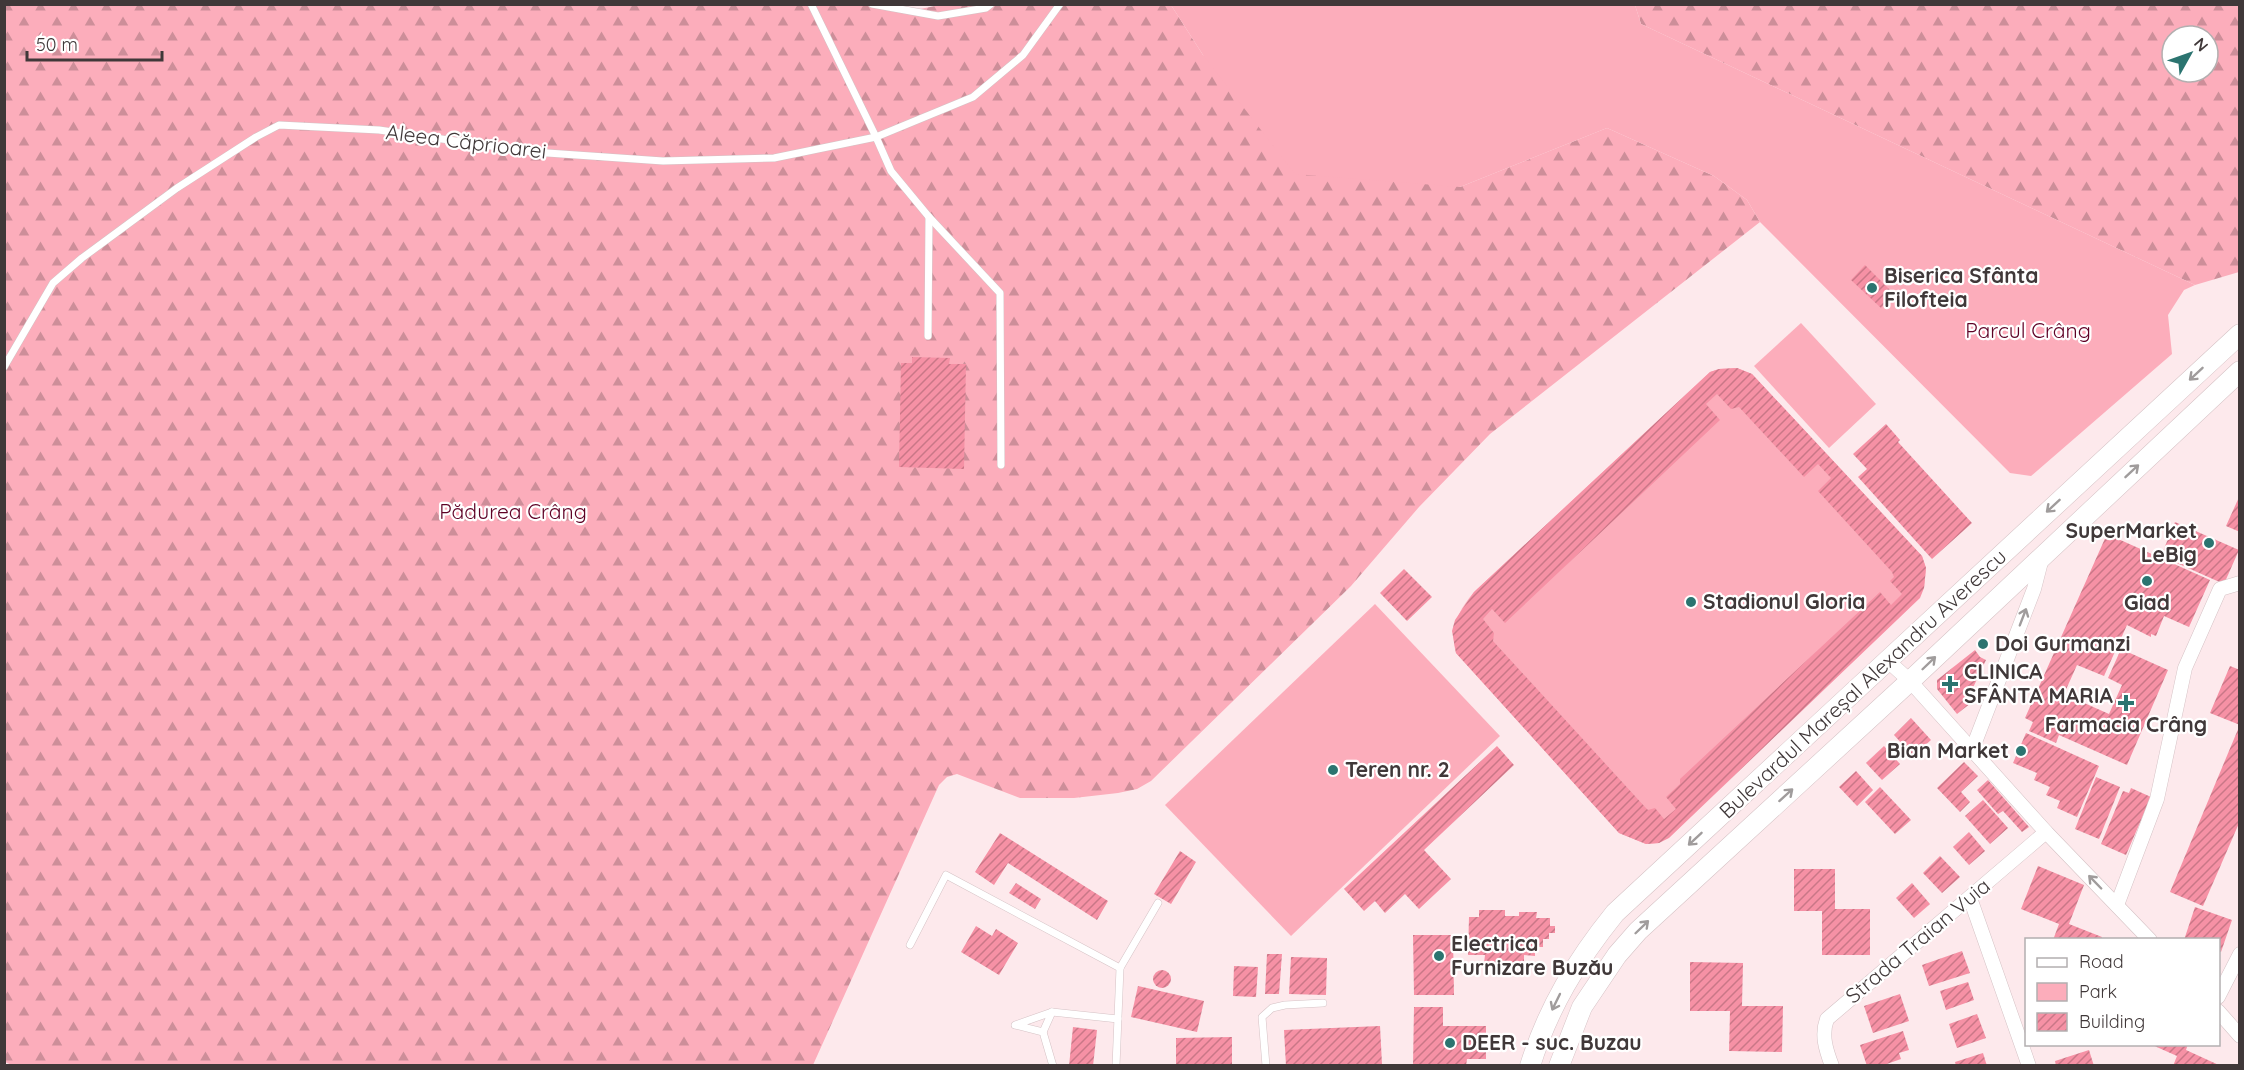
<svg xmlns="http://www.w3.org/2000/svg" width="2244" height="1070" viewBox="0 0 2244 1070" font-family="Quicksand,sans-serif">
<defs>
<pattern id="forest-firs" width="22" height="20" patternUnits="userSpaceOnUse" patternTransform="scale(1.5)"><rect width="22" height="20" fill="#fcadbb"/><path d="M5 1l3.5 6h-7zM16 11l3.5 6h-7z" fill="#cd8e99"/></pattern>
<pattern id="building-hatch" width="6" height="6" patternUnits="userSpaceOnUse" patternTransform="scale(1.5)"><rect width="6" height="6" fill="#f691a5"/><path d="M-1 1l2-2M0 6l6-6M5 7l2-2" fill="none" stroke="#c97787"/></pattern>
</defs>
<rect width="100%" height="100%" fill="#fde9ec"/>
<!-- forest -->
<g fill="url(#forest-firs)" fill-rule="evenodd">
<polygon points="874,4 910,11 945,4 1171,5 1203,55 1460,187 1607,128 1714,176 1747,200 1760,222 1490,434 1419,507 1351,586 1151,781 1137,789 1118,793 1074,798 1020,798 957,774 947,777 939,785 813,1065 14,1066 5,1062 5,5"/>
<path d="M1635,5H2239V272L2195,285L1641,24ZM2172,36H2208V72H2172Z"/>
</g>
<!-- park -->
<g fill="#fcadbb">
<polygon points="1171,5 1635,5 1641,24 2195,285 2184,290 2168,315 2172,354 2031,476 2010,473 1760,222 1747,200 1714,176 1607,128 1460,187 1295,174 1203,55"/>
<polygon points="1801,323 1876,404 1829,448 1754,366"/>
<path d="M1737,368L1752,374L1922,556L1926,568L1924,588L1659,843L1646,844L1619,833L1456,653C1449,627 1458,612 1474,592L1710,372L1719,369Z"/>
<polygon points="1375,604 1500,736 1291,936 1165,805"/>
</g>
<!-- building -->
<g fill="url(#building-hatch)" fill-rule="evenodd">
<polygon points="1865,265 1894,294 1881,308 1851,280"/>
<polygon points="912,357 950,358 949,364 966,364 964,469 899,467 901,363 912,363"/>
<path d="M1737,368L1752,374L1922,556L1926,568L1924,588L1920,598L1669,838L1659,843L1646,844L1619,833L1456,653L1452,631L1455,620L1474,592L1710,372L1719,369ZM1717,394L1731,409L1739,407L1804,477L1818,464L1831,478L1818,491L1892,572L1894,577L1890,581L1902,594L1891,605L1880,592L1680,779V784L1666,797L1676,809L1664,819L1655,808L1648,810L1645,807L1493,641L1494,633L1483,619L1492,609L1505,623L1720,420L1706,404Z"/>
<polygon points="1886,424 1900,440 1898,442 1972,523 1932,559 1858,477 1867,469 1853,454"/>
<polygon points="2240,495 2240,532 2226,526"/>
<polygon points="2175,522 2239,550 2224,584 2161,556"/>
<polygon points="2107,534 2210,580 2189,627 2164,616 2156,636 2151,634 2151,637 2127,625 2104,676 2077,665 2064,694 2109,714 2122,685 2108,678 2121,649 2168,670 2127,765 2059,735 2056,743 2029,731 2033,722 2025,718"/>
<polygon points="1404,569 1432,597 1407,621 1380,593"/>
<polygon points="1975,650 1980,657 1986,660 1971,692 1966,690 1964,694 1971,703 1957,714 1937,689 1937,680"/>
<polygon points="2230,666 2240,670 2240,725 2210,713"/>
<polygon points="1911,718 1931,740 1913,756 1894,735"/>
<polygon points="2239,727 2240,821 2203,906 2170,892"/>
<polygon points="2026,733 2099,766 2077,817 2057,808 2060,801 2046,795 2050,787 2034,780 2037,773 2013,763"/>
<polygon points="1497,746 1514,765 1424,850 1451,879 1419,909 1405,894 1385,913 1375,901 1364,911 1344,889"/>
<polygon points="1884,746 1900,764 1882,780 1866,763"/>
<polygon points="1964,762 1978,776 1961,792 1970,802 1960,812 1937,788"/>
<polygon points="1856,771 1873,790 1857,806 1839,787"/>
<polygon points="2096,777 2120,787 2099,839 2075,829"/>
<polygon points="1988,780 2029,827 2022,832 2003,811 1998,814 1977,790"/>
<polygon points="1880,787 1911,820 1895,834 1865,802"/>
<polygon points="2131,788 2151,797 2126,855 2101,844 2123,791 2129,793"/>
<polygon points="1983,800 2008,828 1990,844 1965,816"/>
<polygon points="1969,832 1985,851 1969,865 1953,847"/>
<polygon points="1000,833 1108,901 1097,920 1008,863 994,885 975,872"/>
<polygon points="1180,851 1196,862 1171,904 1154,894"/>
<polygon points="1940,856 1960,877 1942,893 1923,873"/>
<polygon points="2038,866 2084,885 2069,924 2102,937 2101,940 2053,940 2059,924 2021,909"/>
<polygon points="1794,869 1835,869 1835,909 1870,909 1870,955 1822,955 1822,911 1794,911"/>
<polygon points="1016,883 1041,899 1035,909 1009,893"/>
<polygon points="1912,883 1930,904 1914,918 1896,898"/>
<polygon points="2195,907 2232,920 2221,952 2218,951 2218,940 2184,940"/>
<polygon points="1479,910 1505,910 1505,916 1519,916 1519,912 1537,912 1536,918 1550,918 1550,926 1555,926 1555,933 1549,933 1549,939 1543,939 1543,947 1535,947 1535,956 1524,955 1524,964 1484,963 1485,955 1468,955 1469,917 1479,917"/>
<polygon points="976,926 992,936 996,929 1018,943 999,975 961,952"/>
<polygon points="1413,935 1453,935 1454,995 1414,995"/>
<polygon points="1962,951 1970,973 1929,986 1922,965"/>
<polygon points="1267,954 1282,954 1279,994 1265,994"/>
<polygon points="1291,957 1327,958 1326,995 1289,994"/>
<polygon points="1690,962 1743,963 1742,1006 1783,1006 1782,1052 1729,1051 1730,1011 1690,1011"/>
<polygon points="1234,966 1258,967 1256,997 1233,996"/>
<circle cx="1162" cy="979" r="9"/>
<polygon points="1968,982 1974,1000 1946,1010 1940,991"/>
<polygon points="1138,986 1204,1001 1197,1032 1131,1017"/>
<polygon points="1900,994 1909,1021 1873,1033 1864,1006"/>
<polygon points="1414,1007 1443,1007 1443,1026 1486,1026 1486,1059 1467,1059 1466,1066 1413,1066"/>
<polygon points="1977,1014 1986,1038 1957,1048 1949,1024"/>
<polygon points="1380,1026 1382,1064 1286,1066 1284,1030"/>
<polygon points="1073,1027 1097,1030 1093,1066 1069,1066"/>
<polygon points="1903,1031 1909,1050 1899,1053 1901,1059 1881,1066 1867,1066 1860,1045"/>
<polygon points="1232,1037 1232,1066 1176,1066 1176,1038"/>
<polygon points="2150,1044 2188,1044 2186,1050 2221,1066 2173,1066 2177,1056"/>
<polygon points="2089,1050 2094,1066 2056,1066 2055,1061"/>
<polygon points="1983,1053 1987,1066 1956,1066 1955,1062"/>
</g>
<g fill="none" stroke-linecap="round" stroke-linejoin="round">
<!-- service casing -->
<g stroke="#d5c2c5" stroke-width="8">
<g id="service">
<polyline points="872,4 938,16 986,8 991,4"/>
<polyline points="929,217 1000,293 1001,465"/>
<polyline points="928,336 929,217 891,171 876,137 973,97 1023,55 1060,4"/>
<polyline points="4,367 53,283 82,258 177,188 256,137 279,125 379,130 533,152 663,161 774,158 876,137 811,4"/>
<polyline points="910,945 946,875 1120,968"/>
<polyline points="1043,1032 1052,1012"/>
<polyline points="1053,1066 1043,1032 1015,1025 1052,1012 1118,1019"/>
<polyline points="1116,1066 1120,968 1158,903"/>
<polyline points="1266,1066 1262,1017 1272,1008 1285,1005 1323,1003"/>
</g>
</g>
<!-- minor casing -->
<g stroke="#d5c2c5" stroke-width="15">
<g id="minor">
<polyline points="1888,661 1910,681 2046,832 2150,940"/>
<polyline points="1972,750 2034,589 2042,558"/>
<polyline points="1970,898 2029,1066"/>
<polyline points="2117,905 2157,799 2185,668 2220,589 2240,583"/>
<polyline points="2218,997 2240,954"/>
<polyline points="2218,1011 2240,1036"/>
<path d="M1832,1066C1826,1050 1821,1035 1827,1019L2046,832"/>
</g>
</g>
<!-- secondary casing -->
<g stroke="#d5c2c5" stroke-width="21">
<g id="secondary">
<path d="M1530,1066C1548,1008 1577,960 1615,913L2240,334"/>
<polyline points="1559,1066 1582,1007 1617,955 1638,931 1910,681 2240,371"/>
</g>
</g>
<!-- service -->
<use href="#service" stroke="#fff" stroke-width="7"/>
<!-- minor -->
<use href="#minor" stroke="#fff" stroke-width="14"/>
<!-- secondary -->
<use href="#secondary" stroke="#fff" stroke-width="20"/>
</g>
<!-- one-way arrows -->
<defs><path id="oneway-shaft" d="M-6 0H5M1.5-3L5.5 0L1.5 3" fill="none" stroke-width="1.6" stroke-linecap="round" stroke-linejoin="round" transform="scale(1.5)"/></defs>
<g stroke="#a09c9c">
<use href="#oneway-shaft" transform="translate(2196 374) rotate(137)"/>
<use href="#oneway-shaft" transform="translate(2132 471) rotate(-43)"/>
<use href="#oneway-shaft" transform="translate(2053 506) rotate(137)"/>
<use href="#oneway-shaft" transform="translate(2023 617) rotate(-69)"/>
<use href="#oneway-shaft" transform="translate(1929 663) rotate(-44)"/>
<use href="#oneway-shaft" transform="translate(1786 795) rotate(-42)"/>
<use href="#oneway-shaft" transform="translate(1695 839) rotate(137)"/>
<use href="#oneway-shaft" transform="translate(2095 882) rotate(-134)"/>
<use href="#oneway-shaft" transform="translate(1642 927) rotate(-44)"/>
<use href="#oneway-shaft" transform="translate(1556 1002) rotate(116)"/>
</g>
<!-- markers -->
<g fill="#2b7470" stroke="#fff" stroke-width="2">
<circle cx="1872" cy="288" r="6"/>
<circle cx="2209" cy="543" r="6"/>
<circle cx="2147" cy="581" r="6"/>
<circle cx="1691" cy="602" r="6"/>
<circle cx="1983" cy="644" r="6"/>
<path d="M1947 675h6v6h6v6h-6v6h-6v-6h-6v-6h6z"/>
<path d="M2123 694h6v6h6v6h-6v6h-6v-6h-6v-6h6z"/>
<circle cx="2021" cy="751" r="6"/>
<circle cx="1333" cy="770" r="6"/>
<circle cx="1439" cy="956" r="6"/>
<circle cx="1450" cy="1043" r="6"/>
</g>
<g text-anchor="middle" stroke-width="4.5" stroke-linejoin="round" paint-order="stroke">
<!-- street labels -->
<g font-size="21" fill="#403839" stroke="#fff">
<text transform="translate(466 142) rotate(7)" y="7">Aleea Căprioarei</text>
<text transform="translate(1863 684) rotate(-43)" y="7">Bulevardul Mareșal Alexandru Averescu</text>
<text transform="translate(1918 941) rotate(-40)" y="7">Strada Traian Vuia</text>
</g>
<!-- poi labels -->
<g font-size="21" font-weight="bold" fill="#403839" stroke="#fff" text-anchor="start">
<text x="1884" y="283">Biserica Sfânta<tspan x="1884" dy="24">Filofteia</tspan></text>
<text x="2197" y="538" text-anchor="end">SuperMarket<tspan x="2197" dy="24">LeBig</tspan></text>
<text x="1703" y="609">Stadionul Gloria</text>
<text x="2147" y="610" text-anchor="middle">Giad</text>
<text x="1995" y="651">Doi Gurmanzi</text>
<text x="1964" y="679">CLINICA<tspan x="1964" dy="24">SFÂNTA MARIA</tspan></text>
<text x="2126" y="732" text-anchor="middle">Farmacia Crâng</text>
<text x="2009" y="758" text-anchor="end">Bian Market</text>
<text x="1345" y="777">Teren nr. 2</text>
<text x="1451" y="951">Electrica<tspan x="1451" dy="24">Furnizare Buzău</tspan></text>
<text x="1462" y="1050">DEER - suc. Buzau</text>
</g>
<!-- park labels -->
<g font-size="21" fill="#5e0125" stroke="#fff">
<text x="2028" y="338">Parcul Crâng</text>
<text x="513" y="519">Pădurea Crâng</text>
</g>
</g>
<!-- border -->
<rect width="2244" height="1070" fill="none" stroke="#403839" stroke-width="12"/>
<!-- legend -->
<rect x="2025" y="938" width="195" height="108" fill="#ffffff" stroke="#b3afb0" stroke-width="1.5"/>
<rect x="2037" y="958" width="30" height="9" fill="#ffffff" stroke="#b3afb0" stroke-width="1.5"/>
<text x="2079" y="968" font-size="18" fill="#403839">Road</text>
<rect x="2037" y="983" width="30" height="18" fill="#fcadbb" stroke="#b3afb0" stroke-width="1.5"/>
<text x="2079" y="998" font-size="18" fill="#403839">Park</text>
<rect x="2037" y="1013" width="30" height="18" fill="url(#building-hatch)" stroke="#b3afb0" stroke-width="1.5"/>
<text x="2079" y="1028" font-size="18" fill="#403839">Building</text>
<!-- north arrow -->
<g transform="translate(2190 54) rotate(50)"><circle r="28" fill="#ffffff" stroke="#b3afb0" stroke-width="1.5"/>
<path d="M0-4.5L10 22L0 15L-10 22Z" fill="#2b7470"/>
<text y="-9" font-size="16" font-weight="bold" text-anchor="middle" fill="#403839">N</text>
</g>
<!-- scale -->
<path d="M27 51v9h135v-9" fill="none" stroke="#403839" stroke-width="3"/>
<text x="36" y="51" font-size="18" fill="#403839" stroke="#ffffff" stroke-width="4.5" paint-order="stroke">50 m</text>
</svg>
